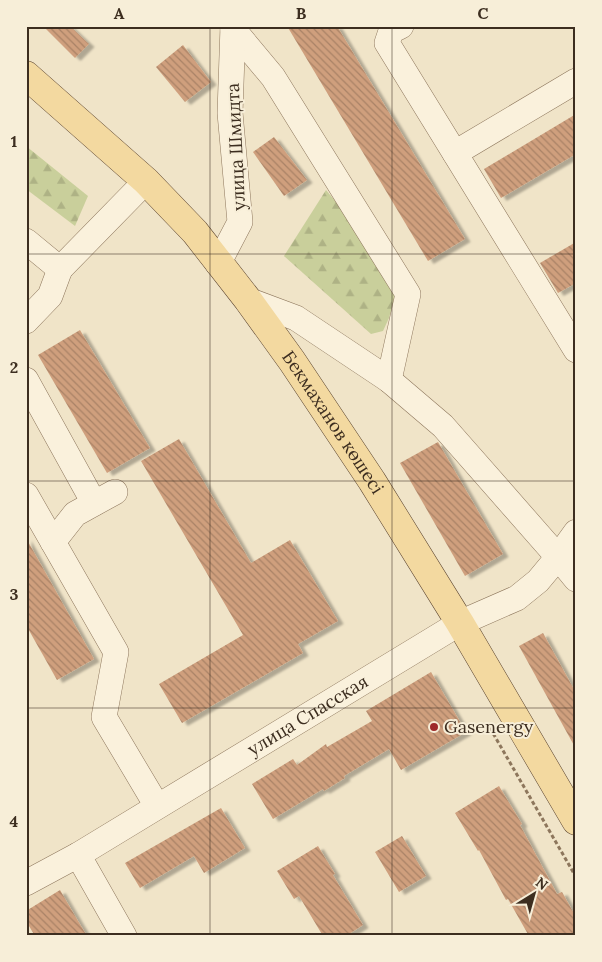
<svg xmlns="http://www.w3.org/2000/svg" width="602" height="962" viewBox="0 0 602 962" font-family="Lora,serif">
<defs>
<pattern id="forest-firs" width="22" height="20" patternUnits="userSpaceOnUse" patternTransform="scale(1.25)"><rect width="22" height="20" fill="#c9cf9b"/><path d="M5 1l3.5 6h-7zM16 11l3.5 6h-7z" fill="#aeb285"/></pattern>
<pattern id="building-back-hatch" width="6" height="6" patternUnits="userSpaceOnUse" patternTransform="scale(1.25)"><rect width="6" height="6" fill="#cf9f7d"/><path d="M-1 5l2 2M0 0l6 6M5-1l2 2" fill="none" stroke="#a98266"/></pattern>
<filter id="shadow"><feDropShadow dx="5.5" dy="3" stdDeviation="1" flood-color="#0004"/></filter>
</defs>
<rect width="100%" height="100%" fill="#f0e4c8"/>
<!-- forest -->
<g fill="url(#forest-firs)">
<polygon points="26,146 88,196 75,226 26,189"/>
<polygon points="326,190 361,232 397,289 389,318 383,331 371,334 284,256"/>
</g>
<!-- building -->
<g fill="url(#building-back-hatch)" filter="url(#shadow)">
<polygon points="43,26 70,26 89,44 75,58"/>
<polygon points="287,26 337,26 465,239 428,261"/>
<polygon points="183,45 211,82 185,102 156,67"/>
<polygon points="576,114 576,154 501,198 484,169"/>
<polygon points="274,137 307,180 284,196 253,152"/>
<polygon points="576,242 576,283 558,293 540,263"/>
<polygon points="80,330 150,448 107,473 38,355"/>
<polygon points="179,439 251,563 290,540 338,621 298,644 303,653 182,723 159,684 243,635 141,461"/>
<polygon points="438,442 503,554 465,576 400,463"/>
<polygon points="26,538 94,659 57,680 26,625"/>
<polygon points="543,633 576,693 576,749 519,646"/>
<polygon points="431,672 466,732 401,770 389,749 344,776 345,778 324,791 323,789 273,819 252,784 293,759 297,765 326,744 327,747 372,721 366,711"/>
<polygon points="499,786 522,824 520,825 557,894 562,892 576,917 576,936 529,936 508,899 506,900 479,850 478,851 455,813"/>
<polygon points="221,808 245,848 204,873 194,856 140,888 125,863"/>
<polygon points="402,836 426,876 399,892 375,852"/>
<polygon points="318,846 335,874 333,875 363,925 346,936 323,936 299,896 294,899 277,871"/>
<polygon points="60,890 78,921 87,936 35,936 26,921 26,911"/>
</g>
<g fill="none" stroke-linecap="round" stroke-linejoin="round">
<!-- minor casing -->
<g stroke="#8d765c" stroke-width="26">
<g id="minor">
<polyline points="401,26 391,31 387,43 576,350"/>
<polyline points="233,29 273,77 408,294 389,380"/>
<polyline points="455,153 576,81"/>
<polyline points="26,241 60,269 146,181"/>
<polyline points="218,264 240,222 230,113 233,26"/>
<polyline points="248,300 296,318 389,380 443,426 558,557 576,532"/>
<polyline points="26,321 50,296 60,269"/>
<polyline points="26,380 94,503"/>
<polyline points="26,495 116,652 104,717 157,806"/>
<polyline points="53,542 75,514 115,492"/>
<polyline points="78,855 124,936"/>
<path id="s1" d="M26,883L78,855L460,623L517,598L538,581L558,557L576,579"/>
</g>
</g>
<!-- major casing -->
<g stroke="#5b4430" stroke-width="29">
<g id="major">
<path id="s2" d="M26,75L146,181L195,232L248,300L292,361L372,481L460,623L576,821"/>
</g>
</g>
<!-- path -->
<polyline stroke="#8d765c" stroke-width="3" stroke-dasharray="4 2.5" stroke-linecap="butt" points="490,728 576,877"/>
<!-- minor -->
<use href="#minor" stroke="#faf1dc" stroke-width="25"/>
<!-- major -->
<use href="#major" stroke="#f3d9a0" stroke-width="28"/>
</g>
<!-- grid -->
<path fill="none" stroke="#3d2e20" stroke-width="1" stroke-opacity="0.55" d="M210,26V936M392,26V936M26,254H576M26,481H576M26,708H576"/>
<!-- markers -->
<circle fill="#9e2a2b" stroke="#f7eed8" stroke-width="2" cx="434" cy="727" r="5"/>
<g text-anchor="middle" stroke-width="4" stroke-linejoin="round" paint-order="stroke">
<!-- street labels -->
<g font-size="18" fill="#3d2e20" stroke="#f7eed8">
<text transform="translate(236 147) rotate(-93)" y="6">улица Шмидта</text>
<text dy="6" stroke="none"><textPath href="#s2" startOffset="466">Бекмаханов көшесі</textPath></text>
<text dy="6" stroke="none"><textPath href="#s1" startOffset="328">улица Спасская</textPath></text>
</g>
<!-- poi labels -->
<g font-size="18" fill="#3d2e20" stroke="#f7eed8" text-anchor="start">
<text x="444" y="733">Gasenergy</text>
</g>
</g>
<!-- border -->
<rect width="602" height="962" fill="none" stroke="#f7eed8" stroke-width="55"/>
<!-- north arrow -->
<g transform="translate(534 894) rotate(37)" stroke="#f7eed8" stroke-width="4" paint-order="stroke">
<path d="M0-4L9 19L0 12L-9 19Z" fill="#3d2e20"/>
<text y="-8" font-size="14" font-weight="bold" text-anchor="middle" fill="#3d2e20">N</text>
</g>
<rect x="28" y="28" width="546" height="906" fill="none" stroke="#3d2e20" stroke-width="2"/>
<g font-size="16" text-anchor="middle" font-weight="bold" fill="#3d2e20">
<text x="119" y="19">A</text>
<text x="301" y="19">B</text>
<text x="483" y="19">C</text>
<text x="14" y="147">1</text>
<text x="14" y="373">2</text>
<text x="14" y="600">3</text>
<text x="14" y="827">4</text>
</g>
</svg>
